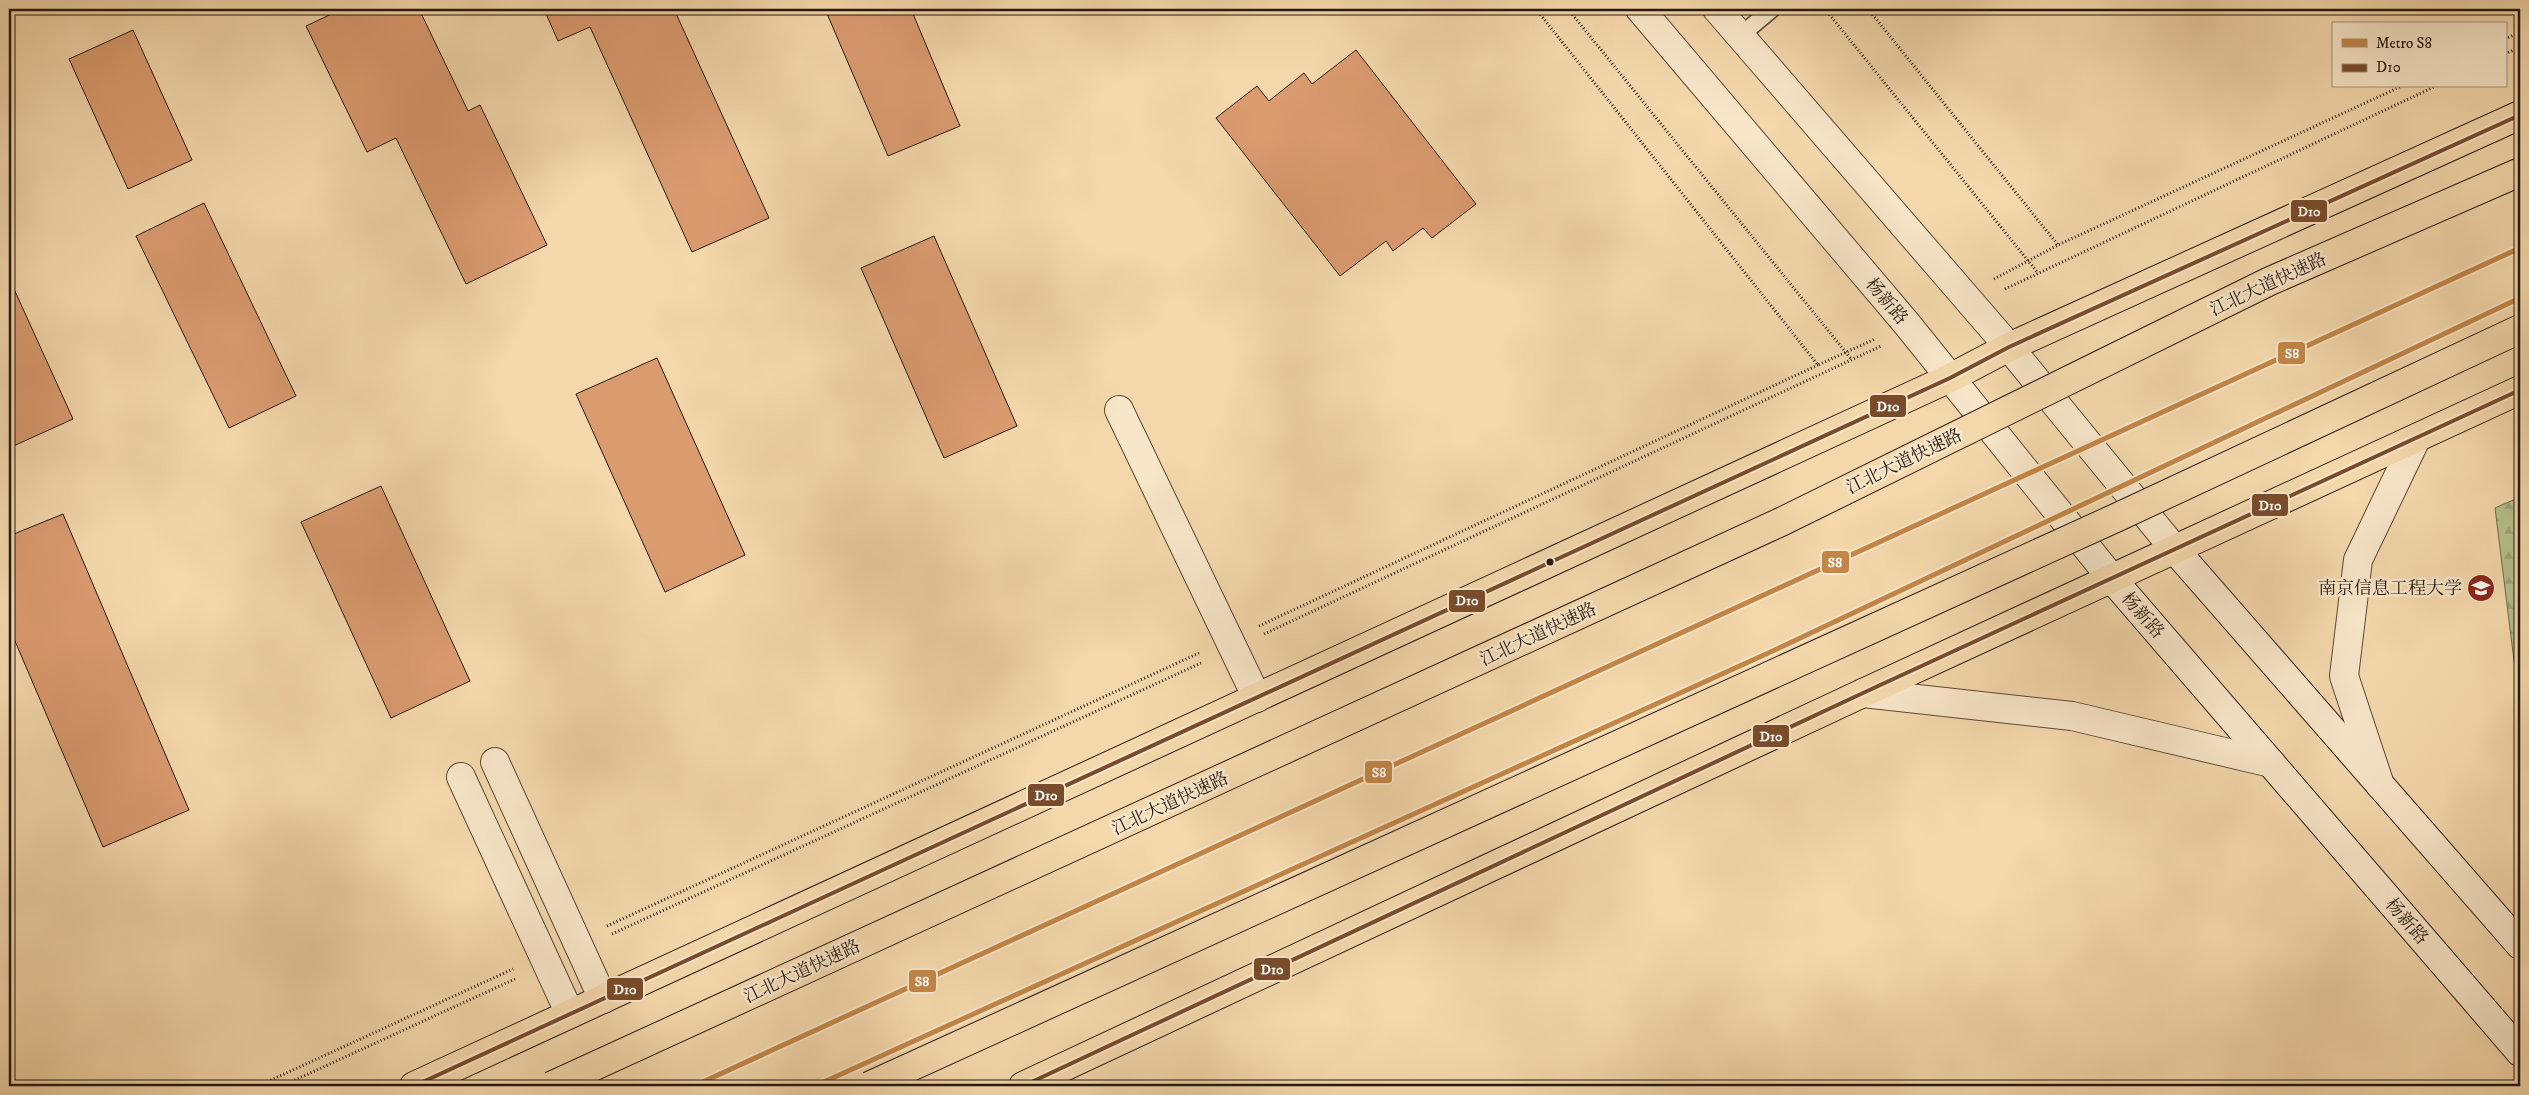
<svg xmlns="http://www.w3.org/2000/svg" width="2529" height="1095" viewBox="0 0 2529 1095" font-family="'IM FELL DW Pica','Noto Serif SC',serif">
<defs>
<pattern id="forest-firs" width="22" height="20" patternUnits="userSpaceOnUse" patternTransform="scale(1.25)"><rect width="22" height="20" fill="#b7c08d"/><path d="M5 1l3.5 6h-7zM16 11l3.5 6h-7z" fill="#9da479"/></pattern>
</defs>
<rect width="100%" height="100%" fill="#f4d8ac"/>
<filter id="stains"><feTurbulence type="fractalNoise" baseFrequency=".004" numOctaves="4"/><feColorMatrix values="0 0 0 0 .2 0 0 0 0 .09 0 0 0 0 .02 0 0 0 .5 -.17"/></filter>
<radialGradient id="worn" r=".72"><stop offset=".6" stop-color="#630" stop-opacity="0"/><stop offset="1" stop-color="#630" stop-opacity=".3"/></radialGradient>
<!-- forest -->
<polygon fill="url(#forest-firs)" stroke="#6e6c4e" points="2520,497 2520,709 2495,508"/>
<!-- building -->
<g fill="#da9b6f" stroke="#261810">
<polygon points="342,9 419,9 468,111 480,105 547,245 466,284 396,138 367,152 306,26"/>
<polygon points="544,9 674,9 769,218 692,252 590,27 558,41"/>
<polygon points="825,9 911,9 960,126 888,156"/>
<polygon points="133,30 192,160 128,189 69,59"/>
<polygon points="1356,50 1476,204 1432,238 1423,228 1393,251 1386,241 1340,276 1216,118 1257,86 1269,101 1304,73 1312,84"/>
<polygon points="204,203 296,396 229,428 136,236"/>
<polygon points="934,236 1017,426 944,458 861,268"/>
<polygon points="9,278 73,419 9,448"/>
<polygon points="657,358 745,555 665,592 576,394"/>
<polygon points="381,486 470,681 391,718 301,522"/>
<polygon points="63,514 189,810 103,847 9,627 9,536"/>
</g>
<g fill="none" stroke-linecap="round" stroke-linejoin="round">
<!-- service casing -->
<g stroke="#5a4837" stroke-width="19">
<polyline id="service" points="1740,36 1772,9"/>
</g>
<!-- minor casing -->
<g stroke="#5a4837" stroke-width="30">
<g id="minor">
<polyline points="1119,410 1257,698"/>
<polyline points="495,762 603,999"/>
<polyline points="461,777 570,1014"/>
</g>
</g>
<!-- tertiary casing -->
<g stroke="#5a4837" stroke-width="30">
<g id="tertiary">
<polyline points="1640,9 1907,324 2113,580"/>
<polyline points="1717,9 2009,347 2176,551"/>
<polyline points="1863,693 2072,716 2271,763"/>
<polyline points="2380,785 2344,676 2358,560 2416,439"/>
</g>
</g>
<!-- secondary casing -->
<g stroke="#261810" stroke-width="30">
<g id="secondary">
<polyline points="2176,551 2520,945"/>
<polyline points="2113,580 2520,1052"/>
</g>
</g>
<!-- primary casing -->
<g stroke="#261810" stroke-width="30">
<g id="primary">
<polyline points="414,1086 1950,378 2009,347 2520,115"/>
<polyline points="1023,1086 1863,693 2520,390"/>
</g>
</g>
<!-- path -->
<g stroke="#261810" stroke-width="3" stroke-dasharray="1 2.5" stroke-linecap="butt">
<polyline points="1536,9 1818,365 1875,339"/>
<polyline points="1568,9 1852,360"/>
<polyline points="1825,9 2038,273"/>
<polyline points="1868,9 2058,245"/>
<polyline points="2505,39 2520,32"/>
<polyline points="2505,54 2520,47"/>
<polyline points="1994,279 2058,245 2402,86"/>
<polyline points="2005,289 2436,86"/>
<polyline points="1259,626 1818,365"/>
<polyline points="1264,634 1881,346"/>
<polyline points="607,926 1199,653"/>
<polyline points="612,934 1201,663"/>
<polyline points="258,1086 513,969"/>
<polyline points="282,1086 515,979"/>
</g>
<!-- service -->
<use href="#service" stroke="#f8e6c9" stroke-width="16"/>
<!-- minor -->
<use href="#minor" stroke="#f8e6c9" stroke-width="28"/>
<!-- tertiary -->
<use href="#tertiary" stroke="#f8e6c9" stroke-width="28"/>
<!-- secondary -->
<use href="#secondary" stroke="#f8e6c9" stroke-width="28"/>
<!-- primary -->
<use href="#primary" stroke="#f4d8ac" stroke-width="28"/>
<!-- trunk-bridge casing -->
<g stroke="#261810" stroke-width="30" stroke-linecap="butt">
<g id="trunk-bridge">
<polyline points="551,1086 1783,521 2270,281 2520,172"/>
<polyline points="869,1086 2120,516 2520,329"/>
</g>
</g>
<!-- trunk-bridge -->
<use href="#trunk-bridge" stroke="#f4d8ac" stroke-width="28"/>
<!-- bus-1 casing -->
<g stroke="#f8e6c9" stroke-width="8">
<g id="bus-1">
<polyline points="414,1086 1950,378 2009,347 2520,115"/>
<polyline points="1023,1086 1863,693 2520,390"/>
</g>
</g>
<!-- bus-1 -->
<use href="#bus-1" stroke="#7a4b2a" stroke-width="4"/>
<!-- metro-1 casing -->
<g stroke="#f8e6c9" stroke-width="9">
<g id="metro-1">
<polyline points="694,1086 2520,248"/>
<polyline points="815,1086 1777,649 2520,298"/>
</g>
</g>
<!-- metro-1 -->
<use href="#metro-1" stroke="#c48646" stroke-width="5"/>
</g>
<!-- icons -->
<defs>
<g id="university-disc" transform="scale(1.4375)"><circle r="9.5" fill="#8f2418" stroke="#f8e6c9"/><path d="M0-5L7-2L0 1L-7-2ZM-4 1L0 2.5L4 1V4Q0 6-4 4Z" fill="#fff"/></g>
</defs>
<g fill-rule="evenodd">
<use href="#university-disc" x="2481" y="588"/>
</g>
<!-- markers -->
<circle fill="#261810" stroke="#f8e6c9" stroke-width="2" cx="1550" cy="562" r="4.5"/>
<g text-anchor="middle" stroke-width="5" stroke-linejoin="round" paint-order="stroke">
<!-- street labels -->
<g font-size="18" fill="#261810" stroke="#f8e6c9">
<text transform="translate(2268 284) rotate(-25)" y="6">江北大道快速路</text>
<text transform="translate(1887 301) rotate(50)" y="6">杨新路</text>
<text transform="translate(1904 461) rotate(-26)" y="6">江北大道快速路</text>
<text transform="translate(2143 615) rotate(49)" y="6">杨新路</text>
<text transform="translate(1538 634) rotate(-25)" y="6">江北大道快速路</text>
<text transform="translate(1170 803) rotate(-25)" y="6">江北大道快速路</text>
<text transform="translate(2407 921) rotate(49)" y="6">杨新路</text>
<text transform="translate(802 971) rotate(-25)" y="6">江北大道快速路</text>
</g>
<!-- poi labels -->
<g font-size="18" fill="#261810" stroke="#f8e6c9" text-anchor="end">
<text x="2462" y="594">南京信息工程大学</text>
</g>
</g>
<g stroke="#f8e6c9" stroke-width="2">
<rect x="2290" y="199" width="38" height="24" rx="5" fill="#7a4b2a"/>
<rect x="2277" y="341" width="29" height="24" rx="5" fill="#c48646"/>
<rect x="1869" y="394" width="38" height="24" rx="5" fill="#7a4b2a"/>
<rect x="2251" y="493" width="38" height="24" rx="5" fill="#7a4b2a"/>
<rect x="1821" y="550" width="29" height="24" rx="5" fill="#c48646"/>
<rect x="1448" y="589" width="38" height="24" rx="5" fill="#7a4b2a"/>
<rect x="1752" y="724" width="38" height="24" rx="5" fill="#7a4b2a"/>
<rect x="1364" y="760" width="29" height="24" rx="5" fill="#c48646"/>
<rect x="1027" y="783" width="38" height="24" rx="5" fill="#7a4b2a"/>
<rect x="1253" y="957" width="38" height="24" rx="5" fill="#7a4b2a"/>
<rect x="908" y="969" width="29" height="24" rx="5" fill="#c48646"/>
<rect x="606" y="977" width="38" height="24" rx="5" fill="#7a4b2a"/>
</g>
<g font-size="14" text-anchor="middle" font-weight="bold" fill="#fff">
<text x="2309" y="216">D10</text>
<text x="2292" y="358">S8</text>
<text x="1888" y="411">D10</text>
<text x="2270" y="510">D10</text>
<text x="1835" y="567">S8</text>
<text x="1467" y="605">D10</text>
<text x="1771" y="741">D10</text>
<text x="1379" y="777">S8</text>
<text x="1046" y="800">D10</text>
<text x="1272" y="974">D10</text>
<text x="922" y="986">S8</text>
<text x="625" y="994">D10</text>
</g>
<!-- margin -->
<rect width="2529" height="1095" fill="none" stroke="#f4d8ac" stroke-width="30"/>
<rect x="10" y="10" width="2509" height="1075" fill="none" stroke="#261810" stroke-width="2.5"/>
<rect x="15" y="15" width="2499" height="1065" fill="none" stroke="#261810"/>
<!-- legend -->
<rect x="2332" y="22" width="175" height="65" fill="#f8e6c9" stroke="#a4947f"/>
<rect x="2342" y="39" width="25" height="8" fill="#c48646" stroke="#a4947f"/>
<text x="2376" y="48" font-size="15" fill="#261810">Metro S8</text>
<rect x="2342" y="64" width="25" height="8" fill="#7a4b2a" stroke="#a4947f"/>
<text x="2376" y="72" font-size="15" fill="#261810">D10</text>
<rect width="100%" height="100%" filter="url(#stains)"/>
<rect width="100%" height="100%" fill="url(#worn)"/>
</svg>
